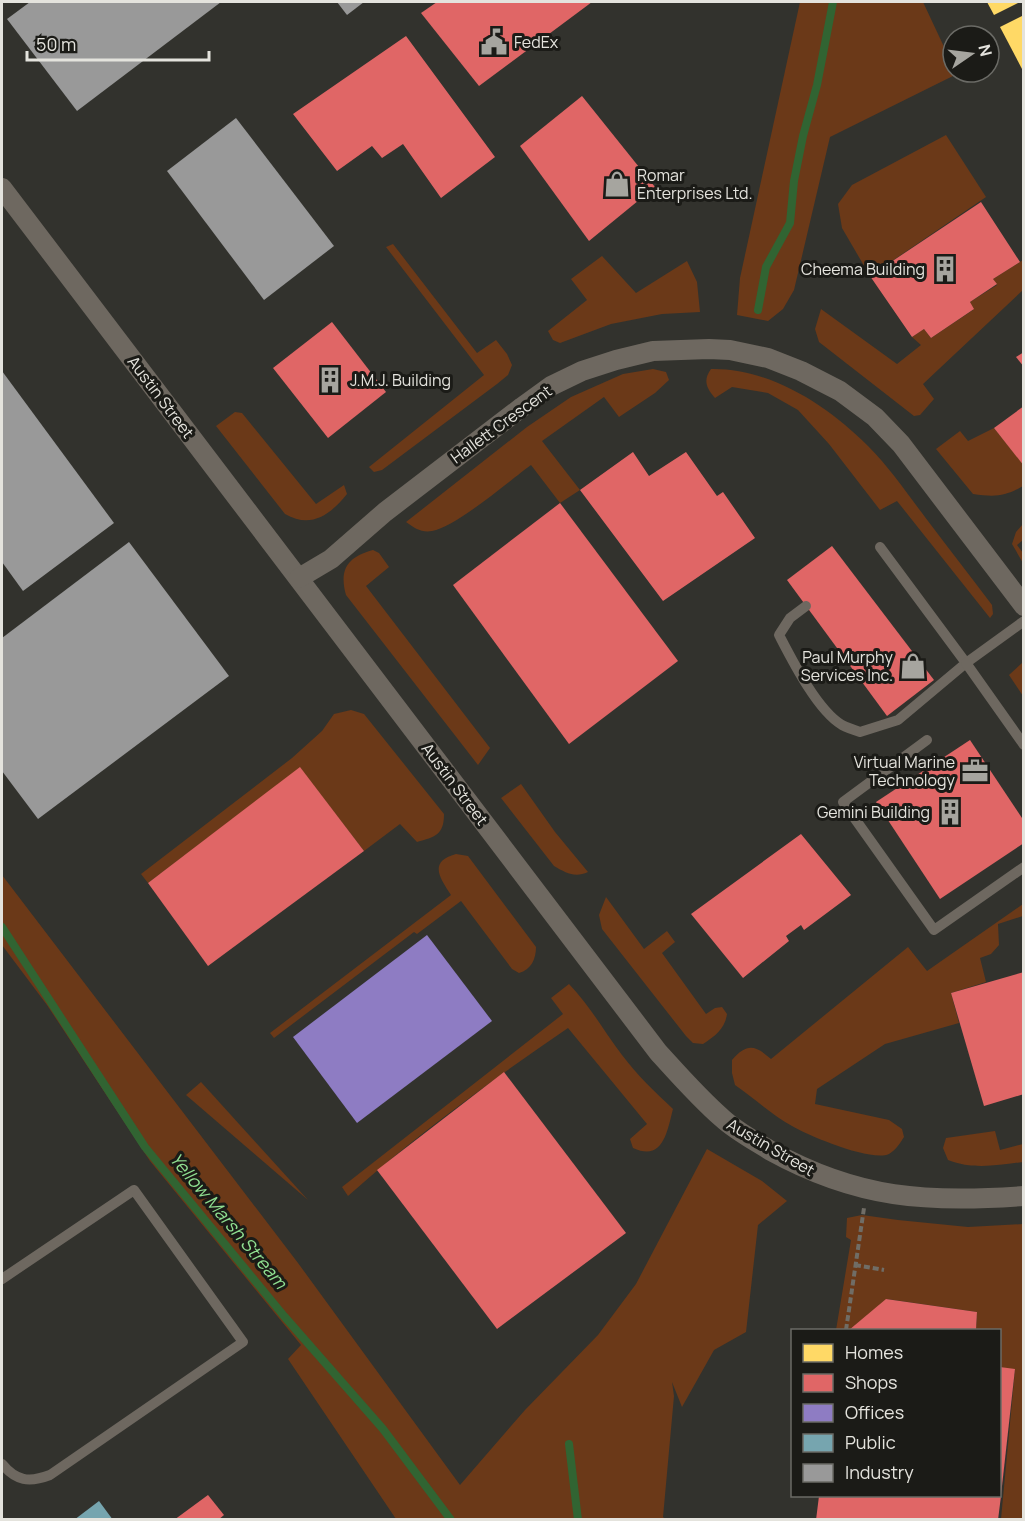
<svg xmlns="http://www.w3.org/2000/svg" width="1025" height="1521" viewBox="0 0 1025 1521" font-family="Manrope,sans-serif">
<rect width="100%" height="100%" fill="#32322d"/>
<!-- green -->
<g fill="#6b3918">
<polygon points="800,2 923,2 953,66 953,72 957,74 830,137 794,290 783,309 768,321 737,315 740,278"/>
<polygon points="946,135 986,197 870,276 842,228 838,204 852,185"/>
<polygon points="393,244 477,353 496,340 507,354 512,365 508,375 497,384 382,470 374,472 369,467 484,375 386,247"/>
<polygon points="602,256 636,293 687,261 697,282 700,312 662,314 611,324 560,343 553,340 548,331 587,300 571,279"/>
<polygon points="1023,260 1023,290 923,384 934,399 920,415 914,416 819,342 815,329 821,309 897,364 921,345 912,337 924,329 931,338 973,310 970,302 997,285 993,279"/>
<path d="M653,369L666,372L669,380L655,393L619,417L604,397L542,441L580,490L560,503L531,465C509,481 456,527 432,531C422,533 414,528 406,522L527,427L571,397L623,374Z"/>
<path d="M711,369C770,368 827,405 868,446C890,468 909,496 928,521C949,549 971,577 992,605L993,614L990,618L897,501L880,510L829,444L798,410L768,393L732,387L715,398C706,388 703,380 711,369Z"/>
<path d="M235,412L242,413L316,504L344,485L347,494C330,515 311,529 285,514L216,426Z"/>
<path d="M994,428L1023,464V486C1005,497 994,497 973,494L936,449L960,431L968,441Z"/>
<polygon points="1023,524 1023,540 1017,545 1023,553 1023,563 1012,544 1016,532"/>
<path d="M373,550L379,553L389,567L366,586L490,748L478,765L346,595C339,570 347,557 373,550Z"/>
<polygon points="1023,662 1023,696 1009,675"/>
<path d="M351,710L364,714L444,814C444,835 435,837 417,842L400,824L364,851L300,768L148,883L141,874L292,758L322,731L334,714Z"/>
<path d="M521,784L555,832L588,872C575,878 566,873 554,866L501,798Z"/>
<path d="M456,854L468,856L536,947C536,959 531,970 519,973L512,969L461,901L417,934L414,932L274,1038L270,1033L451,895C441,879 427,862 456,854Z"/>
<polygon points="2,875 298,1263 460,1485 525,1410 598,1335 636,1284 707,1149 762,1181 787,1201 758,1225 746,1332 714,1350 682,1407 672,1382 674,1396 663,1517 665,1519 396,1519 288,1359 301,1345 150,1161 47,1005 2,945"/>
<path d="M606,897L644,949L667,931L675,942L662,953L706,1014L715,1008L722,1007L727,1014C725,1029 715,1036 703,1044L693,1043L686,1036L602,929L599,915Z"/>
<path d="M1023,904V916L998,924L999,945L991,954L980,958L986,982L951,993L959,1023L885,1044L817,1089L815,1104L889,1120L902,1129L904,1137C900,1143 896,1150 889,1154C871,1162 809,1136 792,1126C772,1115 754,1098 735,1085L732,1073V1060C747,1043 755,1045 771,1059L908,947L927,971Z"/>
<path d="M569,984C591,1007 603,1030 622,1055C637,1075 655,1092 673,1109C667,1132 663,1162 633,1148L630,1139L647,1124L568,1028C492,1080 416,1135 348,1196L342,1187L563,1014L551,998Z"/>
<polygon points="201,1082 308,1200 186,1095"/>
<path d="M995,1131L1000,1150L1023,1144V1162C998,1165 973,1170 948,1160L943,1148L946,1138Z"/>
<polygon points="862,1215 898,1220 968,1227 1023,1224 1023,1519 1001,1519 1015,1370 1000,1367 1000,1330 976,1330 977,1312 887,1299 849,1330 836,1330 851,1240 846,1237 847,1218"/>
</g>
<!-- homes -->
<g fill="#ffd966">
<polygon points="987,2 1020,2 994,15"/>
<polygon points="1024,15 1024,68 1022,69 1000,27"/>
</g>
<!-- shops -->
<g fill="#e06666">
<polygon points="437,2 592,2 479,86 421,13"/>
<polygon points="406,36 495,157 441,198 403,144 382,158 372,146 337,171 293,114"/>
<polygon points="582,96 655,187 589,241 520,146"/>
<polygon points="981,202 1020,262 993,279 997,284 970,302 974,309 931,338 924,329 912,337 870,276"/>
<polygon points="332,322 386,392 328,438 273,368"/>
<polygon points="1024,352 1024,367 1016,357"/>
<polygon points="1024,406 1024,466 994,428"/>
<polygon points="633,452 649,476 686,452 717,496 723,492 755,538 663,601 580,490"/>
<polygon points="560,503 678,661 569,744 453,585"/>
<polygon points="832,546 934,680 887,716 787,580"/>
<polygon points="970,740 1024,821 1024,843 940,899 876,802"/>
<polygon points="300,767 364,851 208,966 148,883"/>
<polygon points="801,834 851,895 804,930 801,925 786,936 789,941 743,978 691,914"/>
<polygon points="1024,972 1024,1094 984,1106 951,993"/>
<polygon points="504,1072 626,1233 497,1329 377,1170"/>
<polygon points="886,1299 977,1312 976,1330 849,1330"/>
<polygon points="1000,1367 1015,1369 1001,1495 1000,1495"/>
<polygon points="208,1495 224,1515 218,1520 174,1520"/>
<polygon points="819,1496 1001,1496 998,1520 816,1520"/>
</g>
<!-- offices -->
<polygon fill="#8e7cc3" points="427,935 492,1021 357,1123 293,1037"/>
<!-- public -->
<polygon fill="#76a5af" points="99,1501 113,1520 74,1520"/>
<!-- industry -->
<g fill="#999">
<polygon points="30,2 221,2 77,111 7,19"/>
<polygon points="337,2 364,2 347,15"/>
<polygon points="236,118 334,246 264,300 167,171"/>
<polygon points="2,371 114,523 23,591 2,562"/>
<polygon points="129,542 229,676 38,819 2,771 2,638"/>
</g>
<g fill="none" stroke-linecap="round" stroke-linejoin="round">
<!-- stream -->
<g stroke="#316432" stroke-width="8">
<polyline points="758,310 766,267 790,223 794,181 803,136 817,85 833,2"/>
<polyline points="2,927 145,1147 284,1316 383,1429 451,1520"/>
<polyline points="569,1444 578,1520"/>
</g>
<!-- path -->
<g stroke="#706d66" stroke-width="4" stroke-dasharray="6 3" stroke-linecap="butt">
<polyline points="855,1265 884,1270"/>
<polyline points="846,1330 864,1208"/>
</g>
<!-- lane -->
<g stroke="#6e6860" stroke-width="10">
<path d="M806,606L790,618L779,635C792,660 817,710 842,725C848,728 854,730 860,732L898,720L966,663L880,547"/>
<polyline points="1024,621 966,663 1024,745"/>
<polyline points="927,740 843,802 934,930 1024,867"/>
<path d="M2,1279L134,1190L243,1342L50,1475C29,1483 16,1481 2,1464"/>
</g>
<!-- street -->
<g stroke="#6e6860" stroke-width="20">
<path d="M2,188L658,1052C679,1075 699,1098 722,1118C736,1131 755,1141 771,1151C858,1199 927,1203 1024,1196"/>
<polyline points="299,578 331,559 385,512 522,407 551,386 582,371 616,360 653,351 709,349 730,350 768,358 801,371 840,391 875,417 901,444 1024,606"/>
</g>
</g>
<!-- icons -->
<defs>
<g id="civic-bare" transform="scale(2.07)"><path d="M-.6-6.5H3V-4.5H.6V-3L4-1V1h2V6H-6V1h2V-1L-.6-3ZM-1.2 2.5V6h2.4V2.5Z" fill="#a6a59f" stroke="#1b1b17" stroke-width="2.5" paint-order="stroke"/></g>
<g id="shop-bare" transform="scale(2.07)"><path d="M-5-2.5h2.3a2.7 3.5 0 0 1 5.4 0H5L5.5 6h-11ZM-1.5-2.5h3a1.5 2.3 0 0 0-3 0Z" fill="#a6a59f" stroke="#1b1b17" stroke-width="2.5" paint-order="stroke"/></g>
<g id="building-bare" transform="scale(2.07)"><path d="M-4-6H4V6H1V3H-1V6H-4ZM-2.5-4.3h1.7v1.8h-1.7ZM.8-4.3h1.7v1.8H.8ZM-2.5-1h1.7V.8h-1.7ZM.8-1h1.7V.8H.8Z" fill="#a6a59f" stroke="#1b1b17" stroke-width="2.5" paint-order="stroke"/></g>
<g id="office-bare" transform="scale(2.07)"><path d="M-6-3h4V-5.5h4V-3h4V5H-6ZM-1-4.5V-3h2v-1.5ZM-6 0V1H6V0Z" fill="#a6a59f" stroke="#1b1b17" stroke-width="2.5" paint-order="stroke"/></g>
</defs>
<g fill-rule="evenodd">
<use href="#civic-bare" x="494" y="42"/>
<use href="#shop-bare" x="617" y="184"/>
<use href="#building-bare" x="945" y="269"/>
<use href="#building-bare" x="330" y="380"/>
<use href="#shop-bare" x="913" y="666"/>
<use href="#office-bare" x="975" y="771"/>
<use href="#building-bare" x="950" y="812"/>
</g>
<g text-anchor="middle" stroke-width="6" stroke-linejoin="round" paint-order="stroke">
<!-- poi labels -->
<g font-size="16" fill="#e4e3dd" stroke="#1b1b17" text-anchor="end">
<text x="514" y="48" text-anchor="start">FedEx</text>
<text x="637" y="181" text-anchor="start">Romar<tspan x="637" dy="18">Enterprises Ltd.</tspan></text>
<text x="925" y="275">Cheema Building</text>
<text x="350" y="386" text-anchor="start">J.M.J. Building</text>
<text x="893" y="663">Paul Murphy<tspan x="893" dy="18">Services Inc.</tspan></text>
<text x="955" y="768">Virtual Marine<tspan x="955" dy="18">Technology</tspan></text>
<text x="930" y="818">Gemini Building</text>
</g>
<!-- street labels -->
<g font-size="16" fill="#e4e3dd" stroke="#1b1b17">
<text transform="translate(161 397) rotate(53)" y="6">Austin Street</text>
<text transform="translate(501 424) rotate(-36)" y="6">Hallett Crescent</text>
<text transform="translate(455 784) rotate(53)" y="6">Austin Street</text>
<text transform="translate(771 1147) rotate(30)" y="6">Austin Street</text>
</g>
<!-- water labels -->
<g font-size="18" font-style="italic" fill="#8fde90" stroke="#1b1b17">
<text transform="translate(228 1221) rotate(50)" y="6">Yellow Marsh Stream</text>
</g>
</g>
<!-- border -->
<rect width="1025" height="1521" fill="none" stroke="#e4e3dd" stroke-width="6"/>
<!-- legend -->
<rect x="791" y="1329" width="210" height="168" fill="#1b1b17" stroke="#6b6b66" stroke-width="1.5"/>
<rect x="803" y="1344" width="30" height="18" fill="#ffd966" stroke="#6b6b66" stroke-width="1.5"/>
<text x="845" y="1359" font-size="18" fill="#e4e3dd">Homes</text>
<rect x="803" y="1374" width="30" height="18" fill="#e06666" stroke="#6b6b66" stroke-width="1.5"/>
<text x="845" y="1389" font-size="18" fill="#e4e3dd">Shops</text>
<rect x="803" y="1404" width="30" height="18" fill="#8e7cc3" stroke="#6b6b66" stroke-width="1.5"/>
<text x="845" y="1419" font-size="18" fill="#e4e3dd">Offices</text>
<rect x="803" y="1434" width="30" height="18" fill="#76a5af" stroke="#6b6b66" stroke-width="1.5"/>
<text x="845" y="1449" font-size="18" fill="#e4e3dd">Public</text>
<rect x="803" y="1464" width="30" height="18" fill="#999999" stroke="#6b6b66" stroke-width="1.5"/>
<text x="845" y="1479" font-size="18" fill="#e4e3dd">Industry</text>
<!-- north arrow -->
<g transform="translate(971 54) rotate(76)"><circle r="28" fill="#1b1b17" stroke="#6b6b66" stroke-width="1.5"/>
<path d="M0-4.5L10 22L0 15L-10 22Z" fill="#a6a59f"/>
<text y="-9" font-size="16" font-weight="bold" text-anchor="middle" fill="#e4e3dd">N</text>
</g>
<!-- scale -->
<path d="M27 51v9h182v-9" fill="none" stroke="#e4e3dd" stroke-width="3"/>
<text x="36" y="51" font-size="18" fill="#e4e3dd" stroke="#1b1b17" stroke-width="4.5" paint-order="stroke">50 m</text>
</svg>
